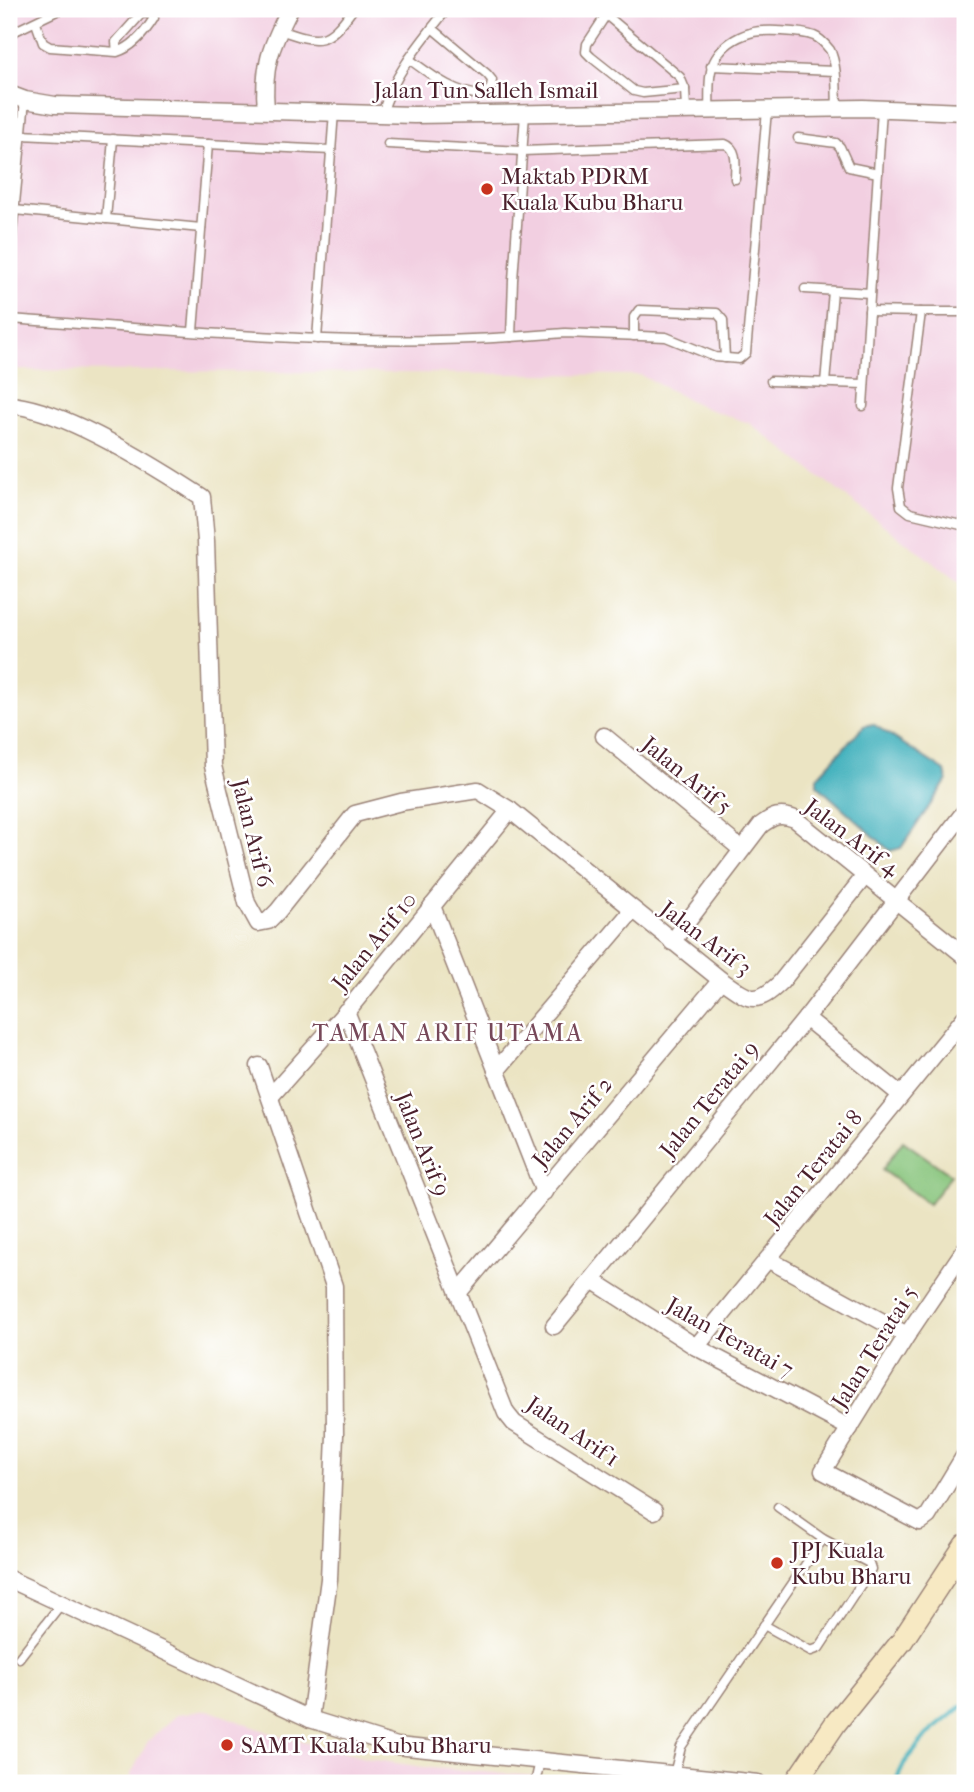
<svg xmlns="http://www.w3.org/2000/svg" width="974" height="1792" viewBox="0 0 974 1792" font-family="'IM FELL French Canon',serif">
<rect width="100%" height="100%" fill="#fff"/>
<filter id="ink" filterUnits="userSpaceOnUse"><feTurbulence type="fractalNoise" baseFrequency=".0143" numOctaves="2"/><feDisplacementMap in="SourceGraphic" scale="14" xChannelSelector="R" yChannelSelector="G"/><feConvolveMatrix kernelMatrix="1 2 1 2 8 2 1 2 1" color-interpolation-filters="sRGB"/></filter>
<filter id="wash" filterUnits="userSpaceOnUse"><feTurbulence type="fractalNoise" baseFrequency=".00686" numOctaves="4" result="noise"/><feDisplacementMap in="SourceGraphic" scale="28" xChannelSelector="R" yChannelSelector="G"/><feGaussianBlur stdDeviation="1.57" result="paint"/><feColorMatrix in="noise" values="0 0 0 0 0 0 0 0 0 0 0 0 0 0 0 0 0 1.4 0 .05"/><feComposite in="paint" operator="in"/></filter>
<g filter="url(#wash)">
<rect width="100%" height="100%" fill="#ebe4c3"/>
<!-- built -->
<g fill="#f2cfe1">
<polygon points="9,9 965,9 965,587 749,423 705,408 640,375 9,370"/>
<polygon points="208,1710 276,1735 369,1759 430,1768 625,1783 131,1783 131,1774 148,1741 178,1714"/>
</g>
<!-- pitch -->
<polygon fill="#87c47b" stroke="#687253" stroke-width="2" points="903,1141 951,1175 929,1204 882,1170"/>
<!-- water -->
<polygon fill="#40b0bc" stroke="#456874" stroke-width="2" points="873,724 945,771 947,780 901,848 890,851 817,785 817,777 864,726"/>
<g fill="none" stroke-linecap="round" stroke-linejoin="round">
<!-- stream -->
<polyline stroke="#40b0bc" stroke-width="4.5" points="895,1783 905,1762 927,1735 965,1704"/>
</g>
</g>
<g filter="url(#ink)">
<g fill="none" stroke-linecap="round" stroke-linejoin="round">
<!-- service casing -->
<g stroke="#9a8277" stroke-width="11">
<g id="service">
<polyline points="599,9 680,77 685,89 686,110"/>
<polyline points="606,15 587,44 586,52 591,57 634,91 643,93 685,89"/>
<path d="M36,23L43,43L50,47L117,52C133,47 146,31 154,18L150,13L141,14L116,42L117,52"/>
<path d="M280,30C320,44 327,45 353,9"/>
<polyline points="9,34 61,9"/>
<path d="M409,59C431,75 456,95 484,95L491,88L492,80L487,74L432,28"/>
<polyline points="711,66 835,71"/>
<path d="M709,111C710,95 707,72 716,58C723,46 736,37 750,33C762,29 802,31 814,36C820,38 826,45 830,50C838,66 836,91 837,109"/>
<path d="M382,114C394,73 421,42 447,9"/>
<polyline points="525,114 513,280 511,337 565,333 666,337 715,357 739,359 746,353 767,110"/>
<polyline points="21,135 331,150"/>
<polyline points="798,138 836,143 840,147 849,167 878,173"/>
<path d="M388,144L522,151L725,144C739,149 735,167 735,179"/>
<polyline points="14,210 201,228"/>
<polyline points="106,219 113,139"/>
<polyline points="9,266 25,100"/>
<polyline points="805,289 870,293"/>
<polyline points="869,311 921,312"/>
<polyline points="965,312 921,312 898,488 901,506 910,513 961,525 965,518"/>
<path d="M9,319C176,330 344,348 511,337"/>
<polyline points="193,331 208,144"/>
<polyline points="634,336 634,317 639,310 717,313 723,320 725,358"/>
<polyline points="317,339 334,112"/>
<polyline points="771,381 864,384"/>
<polyline points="825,383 833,291"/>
<polyline points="863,406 882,109"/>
<polyline points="764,1625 811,1651 819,1648 871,1569 869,1563 823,1539 778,1507"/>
<polyline points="19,1658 61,1604"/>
<polyline points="674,1774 681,1747 823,1539"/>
<polyline points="535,1783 540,1761"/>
</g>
</g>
<!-- minor casing -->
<g stroke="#9a8277" stroke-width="19">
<g id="minor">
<polyline points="9,94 25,100 55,105 414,115 863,108 965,112"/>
<path d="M266,110C262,67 271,46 290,9"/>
<path d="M9,405C62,408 156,467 202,497L206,541L213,766L247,903L258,923L268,921L278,911L355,814L401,802L478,790L510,810L721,980C749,999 754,1008 781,982L864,877"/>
<polyline points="604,736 741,849"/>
<polyline points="432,906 544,1192"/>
<path d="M672,942L761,825C773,816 780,813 795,819L965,956"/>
<polyline points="346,1011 506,1413 514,1423 654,1511"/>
<polyline points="806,1018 901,1095"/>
<polyline points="259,1066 334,1286 335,1435 329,1579 310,1719"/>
<polyline points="496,1071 632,911"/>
<polyline points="270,1097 352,1005 510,810"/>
<polyline points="965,1249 907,1335 823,1471 920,1522 928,1516 965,1455"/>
<polyline points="769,1260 907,1335"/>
<polyline points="592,1280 696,1347 850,1428"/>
<polyline points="458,1293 721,980"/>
<polyline points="554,1326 806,1018 965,811"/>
<polyline points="696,1347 965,1017"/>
<polyline points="9,1579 310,1719 397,1746 758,1783"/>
<polyline points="963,1783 965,1780"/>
</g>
</g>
<!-- secondary casing -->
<g stroke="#9a8277" stroke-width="24">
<polyline id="secondary" points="795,1783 835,1724 902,1641 965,1545"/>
</g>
<!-- service -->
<use href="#service" stroke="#fff" stroke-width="8"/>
<!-- minor -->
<use href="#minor" stroke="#fff" stroke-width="16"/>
<!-- secondary -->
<use href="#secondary" stroke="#f7e9c3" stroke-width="21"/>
</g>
</g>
<!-- markers -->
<g fill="#c8321e" stroke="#fff" stroke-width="2.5">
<circle cx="487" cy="189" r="7"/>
<circle cx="777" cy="1563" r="7"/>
<circle cx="227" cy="1745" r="7"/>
</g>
<g text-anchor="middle" stroke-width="5" stroke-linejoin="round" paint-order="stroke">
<!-- street labels -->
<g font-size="23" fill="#4a1f2b" stroke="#fff">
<text x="486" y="98">Jalan Tun Salleh Ismail</text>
<text transform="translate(687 775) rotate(39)" y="8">Jalan Arif 5</text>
<text transform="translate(253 833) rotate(76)" y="8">Jalan Arif 6</text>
<text transform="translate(852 837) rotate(37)" y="8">Jalan Arif 4</text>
<text transform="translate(706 938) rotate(37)" y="8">Jalan Arif 3</text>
<text transform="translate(374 941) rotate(-51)" y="8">Jalan Arif 10</text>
<text transform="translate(709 1099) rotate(-51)" y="8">Jalan Teratai 9</text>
<text transform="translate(572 1122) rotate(-50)" y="8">Jalan Arif 2</text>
<text transform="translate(423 1144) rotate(68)" y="8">Jalan Arif 9</text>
<text transform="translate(813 1168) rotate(-51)" y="8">Jalan Teratai 8</text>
<text transform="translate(730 1337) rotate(29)" y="8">Jalan Teratai 7</text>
<text transform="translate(874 1347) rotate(-58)" y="8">Jalan Teratai 5</text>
<text transform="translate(573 1431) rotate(34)" y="8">Jalan Arif 1</text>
</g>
<!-- poi labels -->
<g font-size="23" fill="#4a1f2b" stroke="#fff" text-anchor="start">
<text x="501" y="184">Maktab PDRM<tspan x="501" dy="26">Kuala Kubu Bharu</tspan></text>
<text x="791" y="1558">JPJ Kuala<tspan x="791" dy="26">Kubu Bharu</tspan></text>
<text x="241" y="1753">SAMT Kuala Kubu Bharu</text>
</g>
<!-- neighbourhood labels -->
<g font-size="24" letter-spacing="2" fill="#774859" stroke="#fff">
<text x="448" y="1041">TAMAN ARIF UTAMA</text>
</g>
</g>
<!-- margin -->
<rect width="974" height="1792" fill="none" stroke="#fff" stroke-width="35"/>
</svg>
